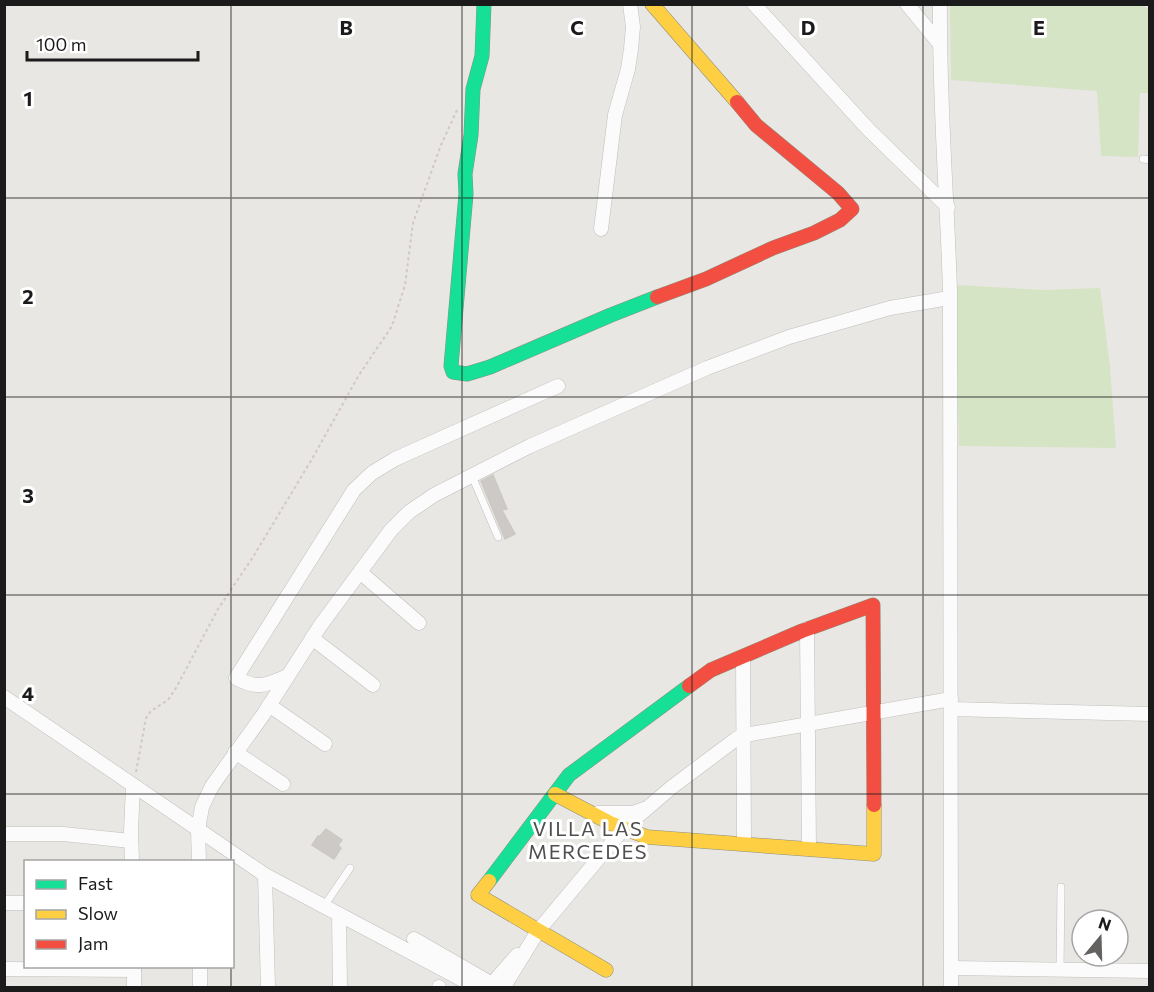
<svg xmlns="http://www.w3.org/2000/svg" width="1154" height="992" viewBox="0 0 1154 992" font-family="Commissioner,sans-serif">
<rect width="100%" height="100%" fill="#e9e7e3"/>
<!-- grass -->
<g fill="#d5e4c4">
<polygon points="1141,5 1149,9 1150,93 1140,93 1138,157 1101,156 1097,91 951,80 950,5"/>
<polygon points="955,285 1044,290 1100,288 1110,367 1116,448 959,446"/>
</g>
<!-- building -->
<g fill="#ccc9c6" stroke="#ccc9c5" stroke-width="1.5">
<polygon points="493,475 507,509 502,510 515,534 505,539 481,481"/>
<polygon points="326,829 342,840 338,845 341,848 334,859 312,845 318,836 319,837"/>
</g>
<g fill="none" stroke-linecap="round" stroke-linejoin="round">
<!-- lane casing -->
<g stroke="#c0bfbe" stroke-width="8">
<g id="lane">
<polyline points="1143,159 1150,160"/>
<polyline points="472,476 498,537"/>
<polyline points="324,906 350,868"/>
<polyline points="1060,970 1061,887"/>
</g>
</g>
<!-- street casing -->
<g stroke="#c0bfbe" stroke-width="15">
<g id="street">
<polyline points="754,4 868,129 948,207"/>
<polyline points="907,4 939,43"/>
<path d="M940,4C939,100 947,195 950,291L951,988"/>
<polyline points="601,229 615,115 628,69 631,49 633,27 630,4"/>
<polyline points="360,572 419,623"/>
<polyline points="807,629 809,849"/>
<polyline points="312,638 373,685"/>
<polyline points="743,657 744,843"/>
<path d="M288,676C266,685 258,690 236,678L354,490L372,473L395,459L558,386"/>
<polyline points="4,697 265,875 478,988"/>
<polyline points="269,705 325,744"/>
<polyline points="951,709 1150,714"/>
<polyline points="235,752 283,784"/>
<polyline points="598,813 633,813 644,809"/>
<polyline points="4,834 63,834 131,841"/>
<polyline points="132,862 131,831 133,786"/>
<polyline points="199,862 198,830 202,807 212,786 263,715 320,626 391,530 409,512 434,495 530,446 707,368 789,337 890,308 949,298"/>
<polyline points="265,875 268,988"/>
<polyline points="4,903 26,903"/>
<polyline points="339,914 340,988"/>
<polyline points="414,939 499,988"/>
<polyline points="134,966 134,988"/>
<polyline points="200,966 200,988"/>
<polyline points="951,968 1150,971"/>
<polyline points="4,969 134,970"/>
<polyline points="492,984 517,955"/>
<polyline points="439,988 439,987"/>
<polyline points="503,988 538,931 624,828 672,787 736,739 745,735 951,699"/>
</g>
</g>
<!-- fast casing -->
<g stroke="#8e907e" stroke-width="15">
<g id="fast">
<polyline points="484,4 482,56 473,89 471,135 465,174 466,194 451,366 453,372 467,374 490,367 611,315 657,297"/>
<polyline points="489,881 569,775 689,686"/>
</g>
</g>
<!-- slow casing -->
<g stroke="#8e907e" stroke-width="15">
<g id="slow">
<polyline points="652,4 737,102"/>
<polyline points="555,794 610,823 647,837 874,854 874,805"/>
<polyline points="489,881 478,895 606,970"/>
</g>
</g>
<!-- jam casing -->
<g stroke="#8e907e" stroke-width="15">
<g id="jam">
<polyline points="657,297 706,279 773,248 814,233 840,220 852,209 838,193 756,125 737,102"/>
<polyline points="689,686 711,670 802,631 873,605 874,805"/>
</g>
</g>
<!-- path -->
<polyline stroke="#d3c7c5" stroke-width="2" stroke-dasharray="3 3" stroke-linecap="butt" points="136,772 146,718 151,711 168,700 176,688 218,609 253,557 312,459 359,375 392,326 405,285 413,223 441,145 457,110"/>
<!-- lane -->
<use href="#lane" stroke="#fcfbfb" stroke-width="7"/>
<!-- street -->
<use href="#street" stroke="#fcfbfb" stroke-width="14"/>
<!-- fast -->
<use href="#fast" stroke="#16e098" stroke-width="14"/>
<!-- slow -->
<use href="#slow" stroke="#ffcf43" stroke-width="14"/>
<!-- jam -->
<use href="#jam" stroke="#f24e42" stroke-width="14"/>
</g>
<!-- grid -->
<path fill="none" stroke="#1b1b1b" stroke-width="1.5" stroke-opacity="0.55" d="M231,4V862M462,4V988M692,4V988M923,4V988M4,198H1150M4,397H1150M4,595H1150M4,794H1150M231,966V988"/>
<g text-anchor="middle" stroke-width="6" stroke-linejoin="round" paint-order="stroke">
<!-- neighbourhood labels -->
<g font-size="20" letter-spacing="1.5" fill="#4e4e4e" stroke="#fff">
<text x="588" y="836">VILLA LAS<tspan x="588" dy="23">MERCEDES</tspan></text>
</g>
</g>
<g font-size="20" text-anchor="middle" font-weight="bold" fill="#1b1b1b" stroke="#fff" stroke-width="6" stroke-linejoin="round" paint-order="stroke">
<text x="346" y="35">B</text>
<text x="577" y="35">C</text>
<text x="808" y="35">D</text>
<text x="1039" y="35">E</text>
<text x="28" y="106">1</text>
<text x="28" y="304">2</text>
<text x="28" y="503">3</text>
<text x="28" y="701">4</text>
</g>
<!-- border -->
<rect width="1154" height="992" fill="none" stroke="#1b1b1b" stroke-width="12"/>
<!-- legend -->
<rect x="24" y="860" width="210" height="108" fill="#ffffff" stroke="#a4a4a4" stroke-width="1.5"/>
<rect x="36" y="880" width="30" height="9" fill="#16e098" stroke="#a4a4a4" stroke-width="1.5"/>
<text x="78" y="890" font-size="18" fill="#1b1b1b">Fast</text>
<rect x="36" y="910" width="30" height="9" fill="#ffcf43" stroke="#a4a4a4" stroke-width="1.5"/>
<text x="78" y="920" font-size="18" fill="#1b1b1b">Slow</text>
<rect x="36" y="940" width="30" height="9" fill="#f24e42" stroke="#a4a4a4" stroke-width="1.5"/>
<text x="78" y="950" font-size="18" fill="#1b1b1b">Jam</text>
<!-- north arrow -->
<g transform="translate(1100 938) rotate(19)"><circle r="28" fill="#ffffff" stroke="#a4a4a4" stroke-width="1.5"/>
<path d="M0-4.5L10 22L0 15L-10 22Z" fill="#636261"/>
<text y="-9" font-size="16" font-weight="bold" text-anchor="middle" fill="#1b1b1b">N</text>
</g>
<!-- scale -->
<path d="M27 51v9h171v-9" fill="none" stroke="#1b1b1b" stroke-width="3"/>
<text x="36" y="51" font-size="18" fill="#1b1b1b" stroke="#ffffff" stroke-width="4.5" paint-order="stroke">100 m</text>
</svg>
